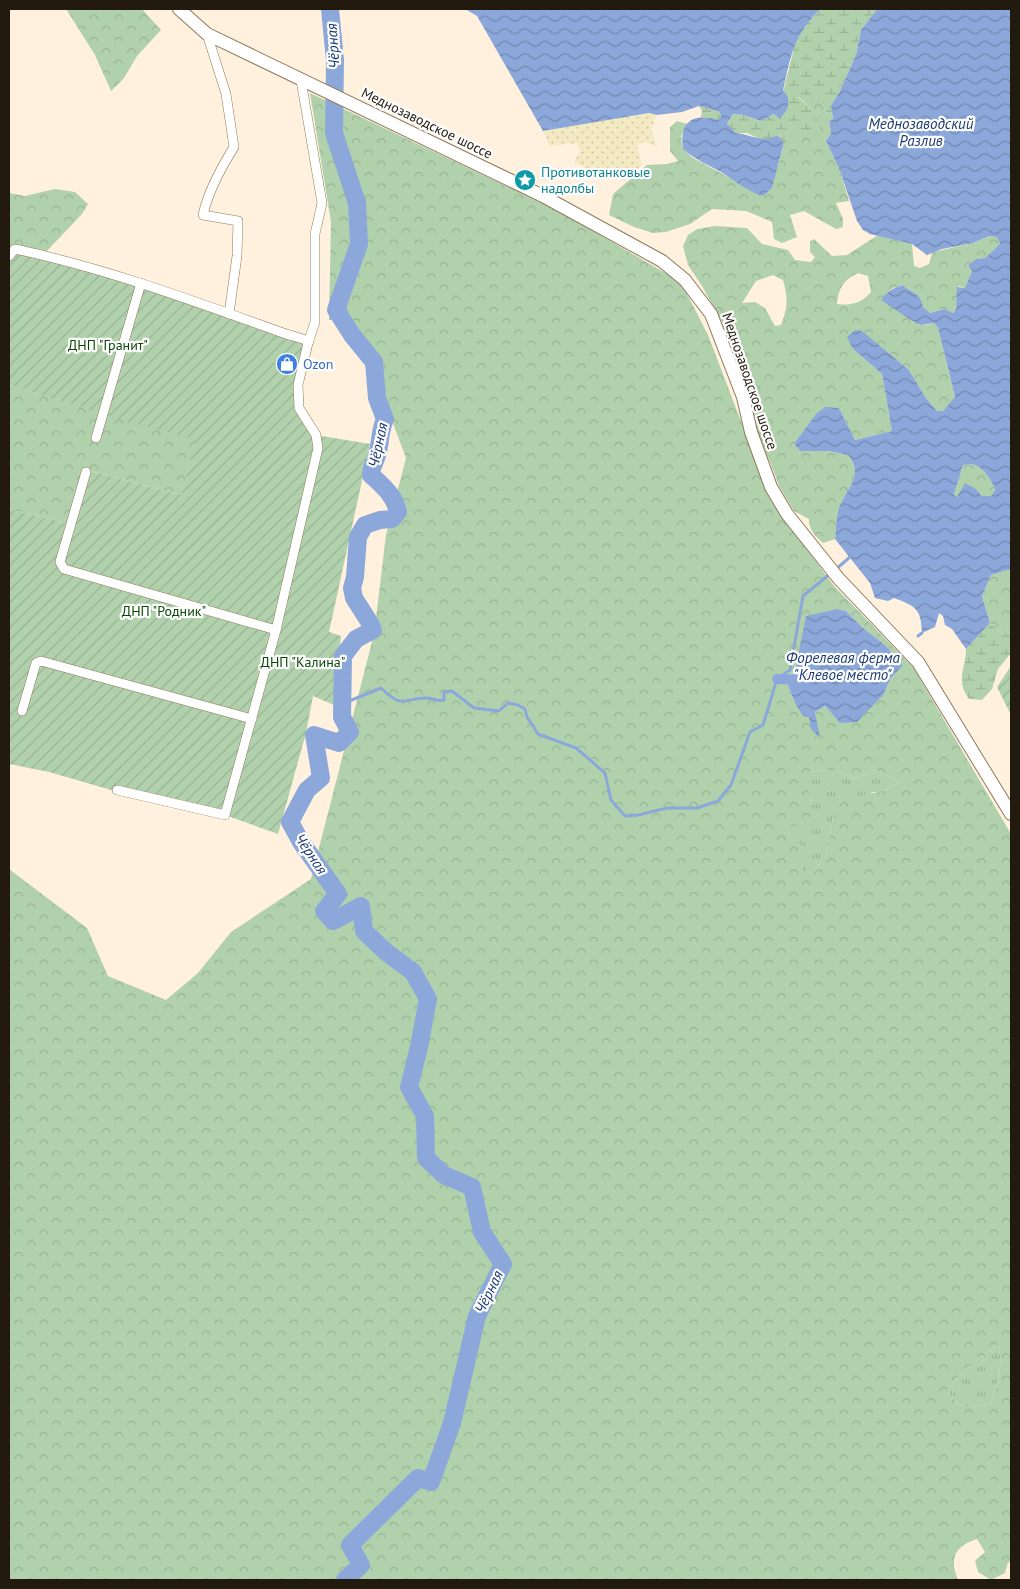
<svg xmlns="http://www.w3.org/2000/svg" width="1020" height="1589" viewBox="0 0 1020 1589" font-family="'PT Sans',sans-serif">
<defs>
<pattern id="grass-tufts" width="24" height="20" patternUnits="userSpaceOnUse" patternTransform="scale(1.25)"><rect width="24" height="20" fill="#b1d1ad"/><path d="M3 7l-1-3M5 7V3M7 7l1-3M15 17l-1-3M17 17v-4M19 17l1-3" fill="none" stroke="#98b394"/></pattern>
<pattern id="forest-crowns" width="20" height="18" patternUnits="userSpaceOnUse" patternTransform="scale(1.25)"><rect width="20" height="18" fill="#b1d1ad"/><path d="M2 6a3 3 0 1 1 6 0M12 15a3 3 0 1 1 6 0" fill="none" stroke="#98b394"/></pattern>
<pattern id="wetland-marsh" width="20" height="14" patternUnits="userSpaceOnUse" patternTransform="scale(1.25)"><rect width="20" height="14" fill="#b1d1ad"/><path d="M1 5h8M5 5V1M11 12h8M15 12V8" fill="none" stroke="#98b394"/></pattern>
<pattern id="sand-dots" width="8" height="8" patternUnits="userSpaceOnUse" patternTransform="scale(1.25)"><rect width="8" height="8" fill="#f3eac4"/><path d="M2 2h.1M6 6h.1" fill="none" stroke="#d0c8a7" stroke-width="1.8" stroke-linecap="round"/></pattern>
<pattern id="garden-furrows" width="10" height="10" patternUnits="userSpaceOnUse" patternTransform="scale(1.25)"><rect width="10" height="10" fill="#b1d1ad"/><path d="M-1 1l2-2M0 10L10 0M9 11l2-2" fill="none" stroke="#98b394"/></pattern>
<pattern id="water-waves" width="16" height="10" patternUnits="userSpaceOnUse" patternTransform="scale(1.25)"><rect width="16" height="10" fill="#8ca8db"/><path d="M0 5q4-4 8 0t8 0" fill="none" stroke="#7288b0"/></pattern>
</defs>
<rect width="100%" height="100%" fill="#fff1dd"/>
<!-- grass -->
<g fill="url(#grass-tufts)">
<polygon points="822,770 839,771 855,779 875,770 901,782 879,792 873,792 833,818 825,860 819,865 814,872 801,872 803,863 789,839 790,826 797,823 812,802 808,787 808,772"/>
<path d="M998,1345C1004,1365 997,1383 991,1403L974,1407L959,1405L947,1391L967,1367L981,1364L988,1352Z"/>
</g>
<!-- forest -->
<g fill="url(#forest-crowns)" fill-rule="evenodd">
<polygon points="66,9 142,9 161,30 137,56 124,78 111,91 95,55"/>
<path d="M310,93L555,209L681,282L708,335L772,502L834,586L913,667L1011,834V1563L1008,1562L1005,1573L991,1580L978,1572L975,1561L985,1552L977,1539C955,1546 949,1558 958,1580H9V869L87,928L108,976L166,1000L198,973L231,932L311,879L374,634L386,535L406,458L385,402L379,359L351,319L329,320L331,222ZM837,609L846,611L863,628L885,645L903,665L890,679L884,694L840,723L825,706L815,712L819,737L809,717L795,703L788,686L815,615ZM822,770L839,771L855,779L875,770L901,782L879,792L855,796L838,805L833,818L825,859L819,865L814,872H802L804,846L789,839L790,827L809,821L812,802L808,787V772ZM998,1345C1004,1365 997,1384 991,1403L974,1407L959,1405L947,1391L967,1367L981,1364L988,1352Z"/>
<polygon points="798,96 814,97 821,99 829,121 831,133 826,141 840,171 849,201 836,203 843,219 843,227 836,229 804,211 790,215 797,237 782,243 774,239 772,222 746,211 712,209 690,224 666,232 653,233 634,227 609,215 613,194 647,165 667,164 678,161 670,151 670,127 677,121 687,124 681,136 683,149 693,158 730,178 778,166 784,142 777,135 796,132 815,132 811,109"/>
<polygon points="55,189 75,192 88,204 82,214 43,255 9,256 9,193 25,196"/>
<path d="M715,226L747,228L762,244L788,250L795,260L811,262L815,257L810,252V241L814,239L832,256L847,255L878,235L912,244L914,266L920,268L929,264L932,253L933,252L973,243L989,236L998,237L1000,244L985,258L976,259L968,265L972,271L965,288L959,286C955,297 959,303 953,313L943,309L930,313L923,307C921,294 912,292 903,285L893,288L886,293C894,302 910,325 922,325C926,325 931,324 934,323L938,328L955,398L943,411H937L926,398L909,370L862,332L853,349L882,374L892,431L855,440L839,408L794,444L800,451H828L848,455C865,477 846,488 839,508C836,517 836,530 835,539L823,543C815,536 809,530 809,519L794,511L779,486L771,464L759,440L721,320L702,286L688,265L683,246L688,235L697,229ZM858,273L868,276L871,292C862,303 850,306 837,304C839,287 843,281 858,273ZM773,275L783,280C788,298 788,307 781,325L775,326L765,308L755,302L742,303L756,281Z"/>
<polygon points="9,385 128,421 197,438 181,495 87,470 70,524 9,509"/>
<path d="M963,465C966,465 972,464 975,465C985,468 992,481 995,490L991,496H982L976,489L957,497L954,494Z"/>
<polygon points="1011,569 1011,631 1005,635 990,623 982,596 991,575"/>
</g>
<!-- wetland -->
<g fill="url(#wetland-marsh)">
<polygon points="821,9 877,9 861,30 856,55 839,93 831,105 833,119 829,121 821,99 814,97 798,97 811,109 822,125 815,132 796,132 777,135 772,139 760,139 747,133 736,133 727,125 733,114 744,115 761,121 774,114 780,118 783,92 796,40 804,26"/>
<polygon points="699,106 721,112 721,118 718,120 701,117 702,111"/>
<path d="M990,623L1005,635L1011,631V653L998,669L992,689L982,700L969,699C955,680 966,668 966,649Z"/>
</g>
<!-- sand -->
<polygon fill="url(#sand-dots)" points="649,113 657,115 651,129 657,147 643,142 637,146 642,165 625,181 600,175 574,162 580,151 577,143 550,146 543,131"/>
<!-- garden -->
<g fill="url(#garden-furrows)">
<polygon points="15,249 141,284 307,345 300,408 316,435 370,444 329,632 341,636 334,705 313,696 306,733 278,834 225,815 111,790 49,772 9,764 9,509 70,524 87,470 181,495 196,439 128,422 9,385 9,256"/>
<polygon points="1011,666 1011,715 997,687"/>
</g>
<!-- water -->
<g fill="url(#water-waves)" fill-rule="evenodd">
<path d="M465,9H821C794,33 790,58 783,91L788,97V107L780,119L774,114L761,121L744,115L733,114L727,124L736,133C749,134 765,144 777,135L784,142L772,188L763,196C747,191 735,181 721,172C708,165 694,159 683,149C679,121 693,113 718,120L721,118L720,112L699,106L682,112L657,115L649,113L543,131L477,16Z"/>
<path d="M877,9H1011V569L991,575L982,596L990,623L966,649L952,629L945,625L943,616L939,613L935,627L922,633C921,609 916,606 894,598L888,601L875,598L870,583L835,539C836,530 836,517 839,508C846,488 865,476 848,455L828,451H800L794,444L816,414L825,407L839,408L855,440L892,431L882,374L853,349L847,337L855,330L862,331L909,370L926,398L937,411H943L955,397L938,328L934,323L922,325L917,324L881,300C887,291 893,288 903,285C912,293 921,293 923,307L930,313L944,309L953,313L956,308L957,287L965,288L972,271L968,265L976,259L985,258L1000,244L997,237L989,236L973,243L942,249L927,255L912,244L870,234L863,230L857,221L840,171L826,141L831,133L829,121L833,119L831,105L839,93L856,55L861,30ZM963,465C966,465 972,464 975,465C985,469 992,481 995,490L991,496H982L976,489L965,483L957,497L954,494Z"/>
<polygon points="837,609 846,611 863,628 885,645 903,665 890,679 884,694 857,722 840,723 825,706 815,712 820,738 811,729 809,717 803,716 795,703 788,686 796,666 806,616"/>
</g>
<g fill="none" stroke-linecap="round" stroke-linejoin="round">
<!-- stream -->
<g stroke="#8ca8db" stroke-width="3">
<polyline points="835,570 850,557"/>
<polyline points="918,636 922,633"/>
<path d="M342,704L381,688C402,708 400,700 424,698C431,697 437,702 444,700V692L452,691L474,708L499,711L508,703L518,705L525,709L527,717L538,734L576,748L605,773L611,800L625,816L638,815L667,808H697L718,801L731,785L750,732L763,725L777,679L790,670L803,596L830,574"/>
</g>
<!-- canal -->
<polyline stroke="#8ca8db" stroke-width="10" points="777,679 804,680"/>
<!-- river -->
<path stroke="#8ca8db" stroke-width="18" d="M330,9L335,60L334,133L357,203L359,244L336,310L352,335L374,362L377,398L385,419C379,433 381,442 377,455C375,463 371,467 371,475C383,486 395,496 398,512L392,519L380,520L365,525L358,537L355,577L352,588L354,598L370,623L373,630L356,639L343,656L342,717L350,732L339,743L314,735L321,778L307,790L290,822L301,842L338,894L324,911L333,921L361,906L364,931L386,952L413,972L428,999L419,1047L409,1087L425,1116L426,1158L444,1175L472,1187L482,1232L503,1264L477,1316L452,1423L431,1482L418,1478L350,1545L361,1565L345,1580"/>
<!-- minor casing -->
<g stroke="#8e7a5c" stroke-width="10">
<g id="minor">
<path d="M207,34L226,94L234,147C221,168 208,191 203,215L238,221L237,256L229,314"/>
<path d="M9,256L15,249C109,269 199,303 289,335"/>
<polyline points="290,335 309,341"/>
<polyline points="96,438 141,283"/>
<polyline points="86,472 60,562 64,569 276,630"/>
<polyline points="22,711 36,663 41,661 252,719"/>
<polyline points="117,790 225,815 276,630 318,448 316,435 299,408 298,385 308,343 315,322 315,234 322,203 301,80"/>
</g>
</g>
<!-- secondary casing -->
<g stroke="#8e7a5c" stroke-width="14">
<polyline id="secondary" points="179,9 207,34 543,196 662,261 685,280 711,314 743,397 751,432 771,487 787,514 839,579 918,662 1011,814"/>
</g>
<!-- minor -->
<use href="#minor" stroke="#fff" stroke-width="9"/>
<!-- secondary -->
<use href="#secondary" stroke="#fff" stroke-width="12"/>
</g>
<!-- icons -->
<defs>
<g id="sight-disc" transform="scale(1.125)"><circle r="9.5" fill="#0f9aa8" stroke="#fff"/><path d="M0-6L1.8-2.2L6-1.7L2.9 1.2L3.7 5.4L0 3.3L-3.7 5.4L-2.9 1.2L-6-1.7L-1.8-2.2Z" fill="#fff"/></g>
<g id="shop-disc" transform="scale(1.125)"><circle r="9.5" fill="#3f7fe0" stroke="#fff"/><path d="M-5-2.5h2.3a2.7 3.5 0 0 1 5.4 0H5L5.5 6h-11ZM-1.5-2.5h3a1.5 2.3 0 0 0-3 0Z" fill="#fff"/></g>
</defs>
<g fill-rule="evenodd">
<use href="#sight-disc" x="525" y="180"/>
<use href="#shop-disc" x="287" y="364"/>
</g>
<g text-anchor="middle" stroke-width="4.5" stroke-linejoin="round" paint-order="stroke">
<!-- street labels -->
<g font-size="14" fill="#221a0e" stroke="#fff">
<text transform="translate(427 123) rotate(26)" y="5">Меднозаводское шоссе</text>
<text transform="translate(750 381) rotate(71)" y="5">Меднозаводское шоссе</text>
</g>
<!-- culture labels -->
<g font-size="14" fill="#0d838f" stroke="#fff" text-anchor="start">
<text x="541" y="177">Противотанковые<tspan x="541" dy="16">надолбы</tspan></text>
</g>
<!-- park labels -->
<g font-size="14" fill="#0b4705" stroke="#fff">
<text x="108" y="350">ДНП "Гранит"</text>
<text x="164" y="616">ДНП "Родник"</text>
<text x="303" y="667">ДНП "Калина"</text>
</g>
<!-- shop labels -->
<g font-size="14" fill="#366cbe" stroke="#fff" text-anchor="start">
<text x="303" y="369">Ozon</text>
</g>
<!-- water labels -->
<g font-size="15" font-style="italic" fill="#1b3976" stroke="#fff">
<text transform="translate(333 46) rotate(-94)" y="5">Чёрная</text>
<text x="921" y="129">Меднозаводский<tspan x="921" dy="17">Разлив</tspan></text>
<text transform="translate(378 445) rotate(-78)" y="5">Чёрная</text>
<text x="843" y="663">Форелевая ферма<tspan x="843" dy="17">"Клевое место"</tspan></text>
<text transform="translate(311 854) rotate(56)" y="5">Чёрная</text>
<text transform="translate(489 1292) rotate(-64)" y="5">Чёрная</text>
</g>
</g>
<!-- border -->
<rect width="1020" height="1589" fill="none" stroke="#221a0e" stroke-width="20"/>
</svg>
